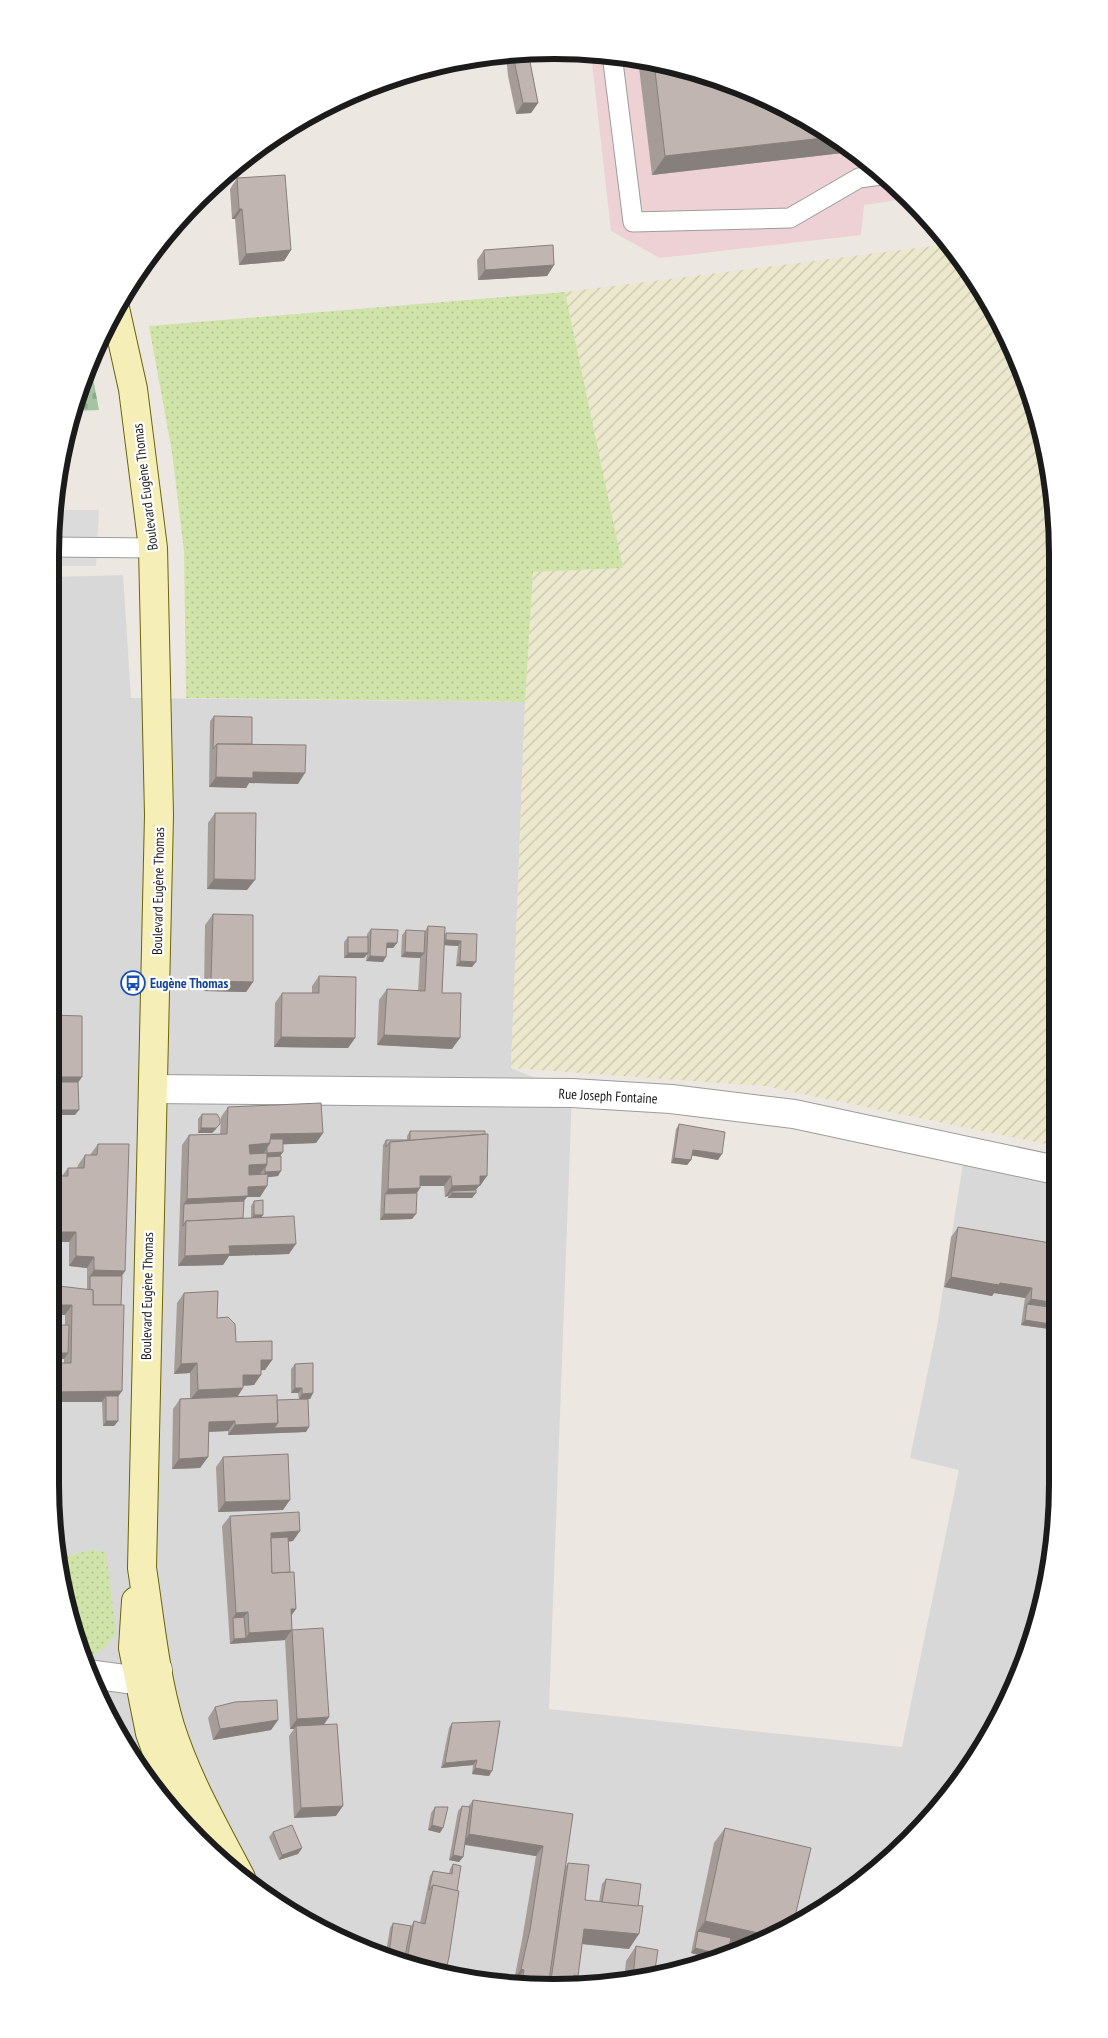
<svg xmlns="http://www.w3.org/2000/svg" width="1108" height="2038" viewBox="0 0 1108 2038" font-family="'PT Sans Narrow',sans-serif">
<defs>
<pattern id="farmland-furrows" width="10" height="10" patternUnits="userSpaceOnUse" patternTransform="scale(1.25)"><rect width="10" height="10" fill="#ebe8cd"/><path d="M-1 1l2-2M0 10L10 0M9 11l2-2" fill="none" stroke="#c9c6af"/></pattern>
<pattern id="grass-dots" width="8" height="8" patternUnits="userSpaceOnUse" patternTransform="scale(1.25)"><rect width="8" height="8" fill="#d0e4a9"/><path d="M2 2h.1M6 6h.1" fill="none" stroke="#b2c391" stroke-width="1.8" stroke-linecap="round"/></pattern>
<pattern id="cemetery-stones" width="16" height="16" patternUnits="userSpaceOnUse" patternTransform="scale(1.25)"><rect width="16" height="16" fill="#a4c4a3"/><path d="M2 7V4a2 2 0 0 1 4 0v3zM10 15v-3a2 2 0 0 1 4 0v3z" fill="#8da88c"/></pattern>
</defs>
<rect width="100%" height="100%" fill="#ece7e1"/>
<!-- residential -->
<polygon fill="#d9d8d8" points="123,575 131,698 525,702 511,1068 572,1093 549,1709 902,1747 959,1470 910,1458 937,1327 965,1151 1056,1170 1057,1517 1041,1615 991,1736 954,1791 887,1863 834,1903 747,1950 684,1971 587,1987 521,1987 424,1971 361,1950 274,1903 221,1863 154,1791 117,1736 77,1646 60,1582 50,1484 51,577"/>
<!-- commercial -->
<polygon fill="#edd1d4" points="591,53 620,54 716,77 806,117 911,198 864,205 861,235 660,258 611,231"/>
<!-- farmland -->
<polygon fill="url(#farmland-furrows)" points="949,244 973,274 1031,392 1054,488 1056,1146 764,1086 511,1068 525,702 533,572 623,568 565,292"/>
<!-- grass -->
<g fill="url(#grass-dots)">
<polygon points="565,292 623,568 533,572 525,702 186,698 184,551 172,452 149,326"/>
<path d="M92,1550L106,1552L116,1632C108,1647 98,1657 81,1656L77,1646L60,1582L57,1558Z"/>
</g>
<!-- cemetery -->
<polygon fill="url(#cemetery-stones)" points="91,367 99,410 72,411"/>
<!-- parking -->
<polygon fill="#dbdbdb" points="53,510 99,510 96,566 51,566 51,521"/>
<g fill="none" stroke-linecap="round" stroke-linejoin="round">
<!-- service casing -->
<g stroke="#9c9c9c" stroke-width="21">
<g id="service">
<polyline points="612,54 633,222 790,218 859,178 881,175"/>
<polyline points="51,547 153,548"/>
</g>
</g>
<!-- minor casing -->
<g stroke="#9c9c9c" stroke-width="30">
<g id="minor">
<polyline points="153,1089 572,1093 671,1099 794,1114 1056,1170"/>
<polyline points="89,1674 126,1679 158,1670"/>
</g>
</g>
<!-- secondary casing -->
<g stroke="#6a640a" stroke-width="30">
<g id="secondary">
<path d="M115,308L133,389L153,548L159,815L142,1568C150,1620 155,1675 170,1726C187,1780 215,1828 241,1878"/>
<polyline points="136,1601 133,1648 150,1733 173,1797 198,1837"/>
</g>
</g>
<!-- service -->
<use href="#service" stroke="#fff" stroke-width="19"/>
<!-- minor -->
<use href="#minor" stroke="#fff" stroke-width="28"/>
<!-- secondary -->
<use href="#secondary" stroke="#f5eeb6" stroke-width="28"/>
</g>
<!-- wall -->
<g fill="#a59c98">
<polygon points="521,51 530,62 538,103 531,113 516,114 508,76 506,54"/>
<polygon points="638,59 716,77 806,117 851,152 652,175"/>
<polygon points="237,178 291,250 284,261 239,265 235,219 232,219 230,189"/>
<polygon points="484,250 554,265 547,276 478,280 477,260"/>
<polygon points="214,716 252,744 298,784 249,783 246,788 209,787 210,721"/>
<polygon points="215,813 247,890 207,889 208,823"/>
<polygon points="213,914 253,982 246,992 204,991 205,925"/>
<polygon points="428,926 445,935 446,933 477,934 472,967 456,966 458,946 444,945 442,993 452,1049 377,1045 379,1000 387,989 418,991 420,958 401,957 402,935 406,930 425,931"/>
<polygon points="371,929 397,943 393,948 387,948 383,962 366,961 367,954 364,958 344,958 344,942 348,937 367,937 367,934"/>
<polygon points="319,976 355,1038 348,1048 274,1047 275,1003 282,993 312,993 312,986"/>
<polygon points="228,1107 323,1133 316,1143 283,1144 280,1156 278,1176 268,1177 267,1186 260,1197 247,1197 244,1201 243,1218 251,1218 251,1206 254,1201 263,1215 261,1218 289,1254 229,1256 223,1265 178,1266 182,1145 189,1135 220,1134 221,1117"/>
<polygon points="202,1114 216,1129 212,1133 198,1133 198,1119"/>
<polygon points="679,1124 718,1160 692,1155 691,1160 687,1165 671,1163 676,1129"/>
<polygon points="410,1131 480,1186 479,1186 476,1190 472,1198 448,1198 448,1196 445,1197 444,1186 420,1186 420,1188 417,1193 412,1219 380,1220 383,1145 386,1140 407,1140 407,1136"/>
<polygon points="98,1144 125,1271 122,1276 121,1305 122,1391 118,1396 118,1421 114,1426 103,1426 102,1402 50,1402 50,1363 64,1363 64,1358 64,1359 50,1359 50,1329 52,1329 54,1325 65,1325 65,1315 50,1315 87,1289 87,1268 69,1266 69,1242 50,1242 50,1176 62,1176 68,1168 77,1168 78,1165 85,1155 90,1155"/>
<polygon points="958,1227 1056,1244 1056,1330 1021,1325 1025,1298 994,1293 992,1296 944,1287 951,1237"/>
<polygon points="184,1293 217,1318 236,1342 272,1360 265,1370 261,1370 254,1385 243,1386 237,1397 277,1400 306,1432 228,1435 228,1431 209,1432 208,1457 200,1468 172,1469 173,1409 180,1399 190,1398 190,1373 174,1374 177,1303"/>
<polygon points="295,1364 313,1393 310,1399 299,1399 298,1393 291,1393 291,1369"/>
<polygon points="223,1457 283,1510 218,1512 216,1467"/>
<polygon points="230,1516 293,1541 288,1542 292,1630 285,1640 230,1644 222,1526"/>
<polygon points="292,1630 329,1717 324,1725 336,1816 294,1818 289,1736 294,1729 290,1729 285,1640"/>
<polygon points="215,1707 278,1720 271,1730 213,1740 208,1718"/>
<polygon points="452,1723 489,1776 472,1774 473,1765 441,1768 449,1728"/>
<polygon points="473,1800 573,1814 565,1868 568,1863 585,1900 599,1902 602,1884 606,1879 629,1949 582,1944 578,1976 573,1983 572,1987 521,1987 516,1986 517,1980 514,1980 522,1940 536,1856 464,1845 463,1857 459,1862 449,1860 458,1811 462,1806 468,1807"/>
<polygon points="435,1807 440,1833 428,1830 431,1813"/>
<polygon points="725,1828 793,1925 749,1948 730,1944 726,1957 718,1960 691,1953 714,1843"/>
<polygon points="273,1832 302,1848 298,1854 279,1860 269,1837"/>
<polygon points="453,1864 457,1891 424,1971 401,1963 401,1961 393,1960 385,1958 390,1928 393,1923 411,1926 414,1921 420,1923 430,1876 433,1871 449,1874 450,1869"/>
<polygon points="636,1946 654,1976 624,1981 626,1961"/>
</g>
<!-- shaded-wall -->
<g fill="#867f7c">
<polygon points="523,103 538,103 531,113 516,114"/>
<polygon points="832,137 851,152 652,175 665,156"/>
<polygon points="239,209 242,209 235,219 232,219"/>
<polygon points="291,250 284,261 239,265 246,254"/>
<polygon points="554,265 547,276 478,280 485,270"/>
<polygon points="253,772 305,773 298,784 249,783 246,788 209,787 216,777"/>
<polygon points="214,879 255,880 247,890 207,889"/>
<polygon points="446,940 461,941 458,946 442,945"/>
<polygon points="387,943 397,943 393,948 383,948"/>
<polygon points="405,952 424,953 420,958 401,957"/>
<polygon points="348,953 368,953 364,958 344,958"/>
<polygon points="370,956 386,957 383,962 366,961"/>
<polygon points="460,961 476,962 472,967 456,966"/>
<polygon points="211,981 253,982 246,992 204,991"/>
<polygon points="384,1035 460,1038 452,1049 377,1045"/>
<polygon points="281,1037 355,1038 348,1048 274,1047"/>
<polygon points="50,1077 82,1077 75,1087 50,1087"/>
<polygon points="50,1110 79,1110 75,1115 50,1115"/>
<polygon points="220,1124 216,1129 212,1133 198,1133 201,1128"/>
<polygon points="323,1133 316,1143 269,1145 263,1154 242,1155 249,1145 271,1134"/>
<polygon points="693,1150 722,1154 718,1160 689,1155"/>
<polygon points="283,1152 279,1158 263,1158 267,1153"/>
<polygon points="674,1158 691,1160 687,1165 671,1163"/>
<polygon points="267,1164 260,1174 242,1175 249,1165"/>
<polygon points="281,1171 278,1176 261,1178 265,1172"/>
<polygon points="420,1176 451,1176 444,1186 413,1186"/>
<polygon points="480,1176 487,1176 480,1186 479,1186 473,1193 476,1193 472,1198 448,1198 452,1193 452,1191 448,1196 445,1197 452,1186"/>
<polygon points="267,1186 260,1197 247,1197 240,1206 184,1204 180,1210 187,1199 248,1187"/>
<polygon points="420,1188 413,1198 385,1194 388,1189"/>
<polygon points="384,1214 416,1214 412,1219 380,1220"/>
<polygon points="254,1215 263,1215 259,1220 251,1220"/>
<polygon points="50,1232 76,1232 69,1242 50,1242"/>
<polygon points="296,1244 289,1254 229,1256 223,1265 178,1266 185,1256 229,1246"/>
<polygon points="76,1256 94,1257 87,1268 69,1266"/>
<polygon points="94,1270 125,1271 118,1281 90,1276 87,1281"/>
<polygon points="951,1277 1000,1283 1032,1288 1025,1298 994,1293 992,1296 944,1287"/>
<polygon points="1031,1299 1056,1303 1056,1314 1027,1304 1024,1309"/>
<polygon points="50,1305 72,1305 65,1315 50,1315"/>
<polygon points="1025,1320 1056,1325 1056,1330 1021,1325"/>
<polygon points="50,1353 68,1353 64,1359 50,1359"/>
<polygon points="261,1360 272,1360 265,1370 254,1371"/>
<polygon points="197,1363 190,1373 174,1374 181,1364"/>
<polygon points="243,1375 261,1375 254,1385 236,1386"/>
<polygon points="50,1381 55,1381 50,1388"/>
<polygon points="243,1388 236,1399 190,1400 198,1390"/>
<polygon points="295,1388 302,1388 298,1393 291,1393"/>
<polygon points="122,1391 115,1401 106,1396 102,1402 50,1402 50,1400 56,1392"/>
<polygon points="313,1393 310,1399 299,1399 302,1394"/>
<polygon points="106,1421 118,1421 114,1426 103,1426"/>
<polygon points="235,1421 228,1431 202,1432 209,1422"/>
<polygon points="278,1423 309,1427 306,1432 228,1435 235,1425"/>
<polygon points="208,1457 200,1468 172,1469 179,1459"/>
<polygon points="290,1500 283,1510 218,1512 225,1502"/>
<polygon points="300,1531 293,1541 267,1543 271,1533"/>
<polygon points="291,1609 296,1609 289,1619"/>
<polygon points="248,1612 240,1622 233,1618 236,1613"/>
<polygon points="292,1630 285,1640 230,1644 234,1639 246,1638 249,1633"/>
<polygon points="329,1717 321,1728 296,1726 294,1729 290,1729 297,1719"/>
<polygon points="278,1720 271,1730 213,1740 220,1729"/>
<polygon points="477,1760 473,1765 441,1768 445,1763"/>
<polygon points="475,1768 492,1771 489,1776 472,1774"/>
<polygon points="343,1806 336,1816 294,1818 301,1808"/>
<polygon points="432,1825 443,1828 440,1833 428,1830"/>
<polygon points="469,1834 543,1846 536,1856 462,1844"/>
<polygon points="302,1848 298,1854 279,1860 282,1855"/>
<polygon points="453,1855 463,1857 459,1862 449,1860"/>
<polygon points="705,1921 772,1936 749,1948 697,1936 698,1931 694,1936"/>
<polygon points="584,1929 639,1934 629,1949 573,1943"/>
<polygon points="695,1948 727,1956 726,1957 718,1960 691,1953"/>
<polygon points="389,1954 405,1956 401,1962 393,1960 386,1958"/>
<polygon points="521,1969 524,1970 517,1980 514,1980"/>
<polygon points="574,1975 578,1976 570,1987"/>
</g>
<!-- building -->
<g fill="#c0b5b1" stroke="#867f7c">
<polygon points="521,51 529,51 530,62 538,103 523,103 515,65 514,52"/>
<polygon points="654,62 716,77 806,117 832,137 665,156"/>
<polygon points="285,175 291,250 246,254 242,209 239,209 237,178"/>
<polygon points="553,245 554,265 485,270 484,250"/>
<polygon points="214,716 252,717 252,744 217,744 213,749"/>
<polygon points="217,744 306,745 305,773 253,772 253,778 216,777"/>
<polygon points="215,813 256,813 255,880 214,879"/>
<polygon points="213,914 253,915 253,982 211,981"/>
<polygon points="428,926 445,927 442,993 461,993 460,1038 384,1035 387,989 425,991"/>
<polygon points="371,929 398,930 397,943 387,943 386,957 370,956"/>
<polygon points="406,930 425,931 424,953 405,952"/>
<polygon points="446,933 477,934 476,962 460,961 461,941 446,940"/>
<rect x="348" y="937" width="20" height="16"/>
<polygon points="319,976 356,977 355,1038 281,1037 282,993 319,993"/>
<polygon points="51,1015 82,1016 82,1077 50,1077"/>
<polygon points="50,1082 78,1082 79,1110 50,1110"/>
<polygon points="321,1103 323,1133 271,1134 270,1143 249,1145 250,1154 267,1153 267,1164 249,1165 249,1175 268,1174 267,1186 248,1187 248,1196 187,1199 189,1135 227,1134 228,1107"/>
<polygon points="202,1114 217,1114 220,1119 220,1124 216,1128 201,1128"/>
<polygon points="679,1124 725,1132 722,1154 693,1150 691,1160 674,1158"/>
<polygon points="410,1131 485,1131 485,1134 390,1142 386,1147 386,1140 410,1140"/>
<polygon points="488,1134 487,1176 480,1176 480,1185 452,1186 451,1176 420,1176 420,1188 388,1189 390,1142"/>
<polygon points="270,1139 283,1139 283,1152 267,1153 267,1147 270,1143"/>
<polygon points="98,1144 129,1144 125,1271 94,1270 94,1257 76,1256 76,1232 50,1232 50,1176 68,1176 68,1168 84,1168 85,1155 97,1155"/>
<polygon points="281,1156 281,1171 265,1172 265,1168 267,1164 267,1157"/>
<polygon points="476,1190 476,1193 452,1193 452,1191"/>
<polygon points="417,1193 416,1214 384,1214 385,1194"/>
<polygon points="263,1200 263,1215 254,1215 254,1201"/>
<polygon points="244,1201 243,1218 186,1221 183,1226 184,1204"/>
<polygon points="294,1216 296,1244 229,1246 230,1254 185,1256 186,1221"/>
<polygon points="958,1227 1056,1244 1056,1303 1031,1299 1032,1288 1000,1283 999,1285 951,1277"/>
<polygon points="90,1276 122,1276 121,1305 93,1305 93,1290 90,1289"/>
<polygon points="50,1285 93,1290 93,1305 124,1305 122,1391 56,1392 55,1381 50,1381 50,1363 71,1363 72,1305 50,1305"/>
<polygon points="218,1291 217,1318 228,1317 235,1324 236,1342 272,1341 272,1360 261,1360 261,1375 243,1375 243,1388 198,1390 197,1363 181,1364 184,1293"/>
<polygon points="1027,1304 1056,1308 1056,1325 1025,1320"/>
<polygon points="54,1325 69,1325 68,1353 50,1353 50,1329 54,1329"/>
<polygon points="313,1363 313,1393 302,1394 302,1388 295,1388 295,1364"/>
<polygon points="277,1395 278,1423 235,1425 235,1421 209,1422 208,1457 179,1459 180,1399"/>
<rect x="106" y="1396" width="12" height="25"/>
<polygon points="308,1399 309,1427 274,1428 278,1423 277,1400"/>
<polygon points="288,1454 290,1500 225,1502 223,1457"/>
<polygon points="299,1512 300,1531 271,1533 272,1573 294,1572 296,1609 291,1609 292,1630 249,1633 248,1612 236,1613 230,1516"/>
<polygon points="288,1537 290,1572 272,1573 271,1538"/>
<polygon points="244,1617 246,1638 234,1639 233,1618"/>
<polygon points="323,1628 329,1717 297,1719 292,1630"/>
<polygon points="277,1700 278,1720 220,1729 215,1707 235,1702"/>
<polygon points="500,1721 492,1771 475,1768 477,1760 445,1763 452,1723"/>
<polygon points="337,1724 343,1806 301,1808 296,1726"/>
<polygon points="473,1800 573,1814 548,1987 521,1987 524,1970 521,1969 530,1930 543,1846 469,1834"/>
<polygon points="462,1806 470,1807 463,1857 453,1855"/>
<polygon points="435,1807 448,1807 443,1828 432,1825"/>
<polygon points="292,1825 302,1848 282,1855 273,1832"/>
<polygon points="725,1828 811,1848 793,1925 772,1936 705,1921"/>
<polygon points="568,1863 589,1865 585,1900 643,1906 639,1934 584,1929 578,1976 574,1975 572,1987 550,1987"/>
<polygon points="453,1864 461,1866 457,1891 433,1885 429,1890 433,1871 452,1874"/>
<polygon points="606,1879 641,1884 638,1906 602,1902"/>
<polygon points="433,1885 459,1891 449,1957 445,1974 424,1971 406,1965 414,1921 425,1924"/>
<polygon points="393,1923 411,1926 405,1956 389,1954"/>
<polygon points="698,1931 731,1938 727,1956 695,1948"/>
<polygon points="636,1946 658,1950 654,1976 633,1979"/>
</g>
<!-- icons -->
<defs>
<g id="bus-ring" transform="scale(1.25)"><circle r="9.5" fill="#fff" stroke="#1a4fb4" stroke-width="1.5"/><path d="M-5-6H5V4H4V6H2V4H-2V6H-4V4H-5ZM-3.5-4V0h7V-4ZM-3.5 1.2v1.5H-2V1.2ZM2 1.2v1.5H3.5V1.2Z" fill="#1a4fb4"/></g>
</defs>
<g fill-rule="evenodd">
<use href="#bus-ring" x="133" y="983"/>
</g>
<g text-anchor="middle" stroke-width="4.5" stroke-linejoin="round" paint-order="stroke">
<!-- street labels -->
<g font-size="14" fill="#1b1b1b" stroke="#fff">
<text transform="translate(145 487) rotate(-97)" y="5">Boulevard Eugène Thomas</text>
<text transform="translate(158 891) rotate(-89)" y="5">Boulevard Eugène Thomas</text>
<text transform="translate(608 1096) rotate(3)" y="5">Rue Joseph Fontaine</text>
<text transform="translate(147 1296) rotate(-89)" y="5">Boulevard Eugène Thomas</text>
</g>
<!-- transit labels -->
<g font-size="14" font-weight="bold" fill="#164399" stroke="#fff" text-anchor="start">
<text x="150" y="988">Eugène Thomas</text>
</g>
</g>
<!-- crop -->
<path d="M0 0H1108V2038H0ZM554 59H554A495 495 0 0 1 1049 554V1484A495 495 0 0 1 554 1979H554A495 495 0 0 1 59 1484V554A495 495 0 0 1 554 59Z" fill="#fff" fill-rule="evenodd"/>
<path fill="none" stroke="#1b1b1b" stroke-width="6" d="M554 59H554A495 495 0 0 1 1049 554V1484A495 495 0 0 1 554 1979H554A495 495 0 0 1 59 1484V554A495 495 0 0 1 554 59Z"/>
</svg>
